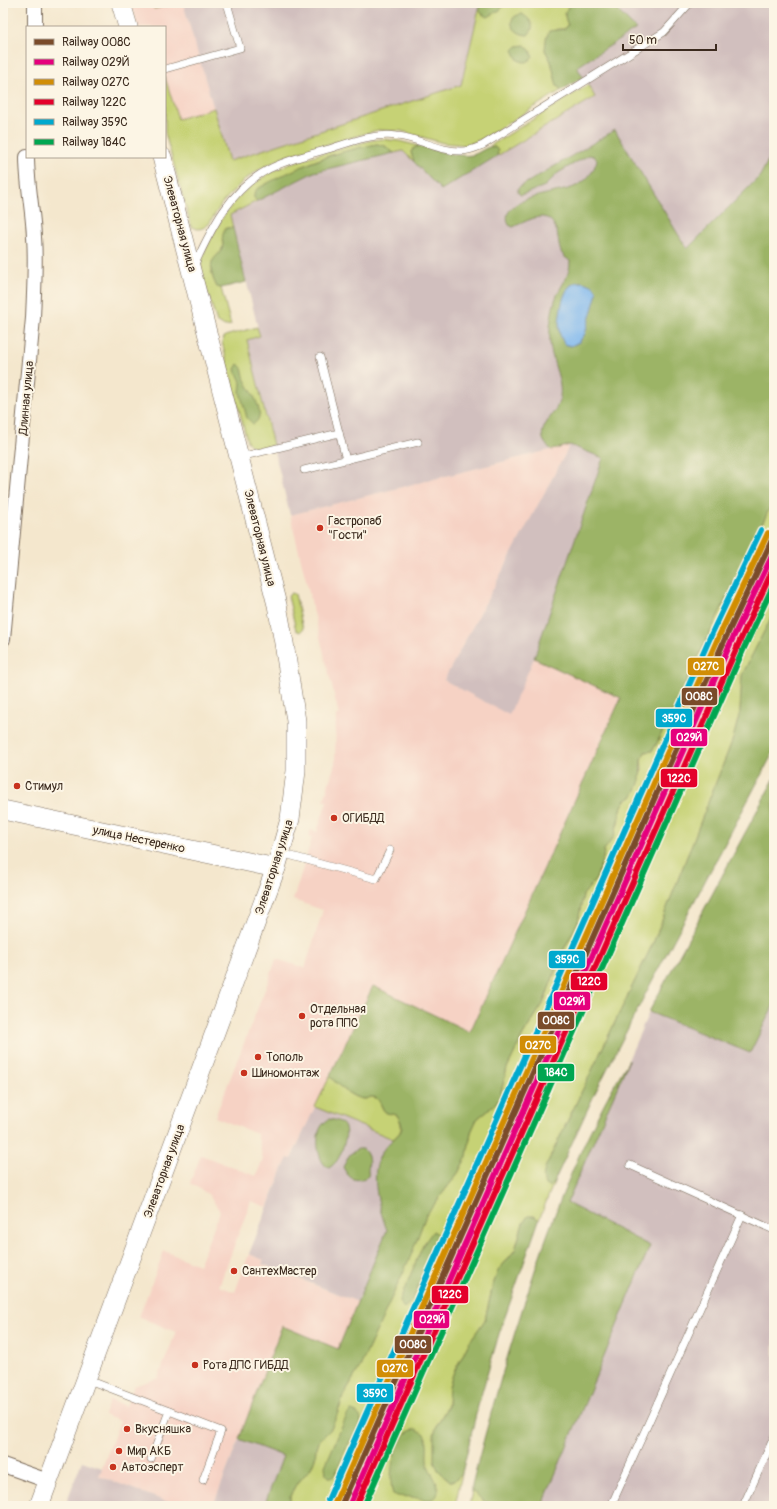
<svg xmlns="http://www.w3.org/2000/svg" width="777" height="1509" viewBox="0 0 777 1509" font-family="Pangolin,sans-serif">
<rect width="100%" height="100%" fill="#fcf5e5"/>
<filter id="ink" filterUnits="userSpaceOnUse"><feTurbulence type="fractalNoise" baseFrequency=".025" numOctaves="2"/><feDisplacementMap in="SourceGraphic" scale="8" xChannelSelector="R" yChannelSelector="G"/><feConvolveMatrix kernelMatrix="1 2 1 2 8 2 1 2 1" color-interpolation-filters="sRGB"/></filter>
<filter id="wash" filterUnits="userSpaceOnUse"><feTurbulence type="fractalNoise" baseFrequency=".012" numOctaves="4" result="noise"/><feDisplacementMap in="SourceGraphic" scale="16" xChannelSelector="R" yChannelSelector="G"/><feGaussianBlur stdDeviation="0.9" result="paint"/><feColorMatrix in="noise" values="0 0 0 0 0 0 0 0 0 0 0 0 0 0 0 0 0 1.4 0 .05"/><feComposite in="paint" operator="in"/></filter>
<g filter="url(#wash)">
<rect width="100%" height="100%" fill="#f4e7cd"/>
<!-- built -->
<g fill="#f6d2c4">
<polygon points="131,3 183,3 214,108 178,119 165,77 165,27 137,27"/>
<polygon points="570,445 444,680 508,714 534,658 621,698 470,1032 373,986 290,1160 284,1166 267,1207 251,1201 219,1286 235,1292 249,1254 264,1260 262,1265 358,1302 338,1349 282,1326 213,1506 178,1506 99,1476 120,1421 104,1415 110,1400 126,1406 134,1386 158,1378 176,1332 139,1317 164,1251 199,1265 220,1211 208,1194 190,1183 201,1155 256,1176 263,1159 257,1134 215,1117 270,977 276,959 305,968 323,910 293,900 312,838 309,837 310,830 317,832 327,801 324,800 335,763 336,715 339,715 290,515"/>
</g>
<!-- industrial -->
<g fill="#d1bfbe">
<polygon points="183,3 481,3 461,85 229,161"/>
<polygon points="610,3 774,3 774,149 760,176 687,249 603,458 534,658 509,715 444,680 570,445 290,515 247,339 260,336 230,215 314,172 403,151 442,189 595,97 577,67 636,29"/>
<polygon points="774,1004 774,1506 542,1506 650,1246 566,1203 649,1012 749,1053"/>
<polygon points="315,1107 419,1150 358,1302 262,1264 264,1260 249,1254 284,1166 288,1158 291,1159"/>
<polygon points="239,1439 283,1456 264,1506 213,1506"/>
<polygon points="82,1461 102,1468 99,1476 178,1506 65,1506"/>
</g>
<!-- green -->
<g fill="#c6d274" stroke="#807e49">
<polygon points="153,3 174,3 174,4 154,9"/>
<path d="M505,3H570C565,13 563,14 568,25L565,29H557L545,50L551,61L557,86L562,90L482,139L466,145L443,143L401,131L378,130L286,156L260,169L244,180L222,203L209,224C203,229 197,231 191,226L165,133V77L178,119L214,108L229,161L461,85L479,9L482,14L500,10Z"/>
<polygon points="588,85 595,97 497,156 498,151 495,147 490,146"/>
<path d="M381,139L399,141L419,146L414,148L411,152L414,162L403,151L394,153L385,146L377,144L331,155L312,162L254,198L257,201L230,215L233,228H226L222,240L223,245L222,251L212,262V275L217,287L221,288L231,325L225,326L217,322L201,272C200,258 207,247 213,235C239,181 276,166 330,151C347,147 364,141 381,139Z"/>
<path d="M257,327L260,336L247,340L273,445C263,448 254,451 247,441L222,342L225,336Z"/>
<polygon points="774,499 774,525 751,570 625,847 333,1506 290,1506 290,1496 295,1486 311,1468 315,1458 316,1448 318,1442 330,1430 340,1407 343,1396 361,1365 417,1238 426,1215 458,1173 467,1156 471,1132 477,1119 496,1103 500,1096 507,1068 523,1035 543,1004 562,953 578,922 583,895 596,879 603,858 604,850 618,824 622,806 626,800 632,797 642,769 641,759 645,752 652,751 656,745"/>
<path d="M774,581V612L742,675L740,712L733,739L654,941L545,1168L549,1187L554,1182L539,1220L534,1216L523,1223L515,1250L498,1271L493,1285L485,1320L470,1341L453,1374L449,1387L448,1405L437,1425L438,1470L450,1481H454L462,1473L455,1506H358C496,1198 630,887 774,581Z"/>
<polygon points="291,593 295,594 303,629 300,632 296,630 288,596"/>
<path d="M330,1076C336,1084 353,1099 364,1099C369,1099 371,1095 376,1098C382,1102 381,1110 387,1113C390,1114 394,1114 397,1115C403,1125 403,1132 393,1139L315,1107Z"/>
<polygon points="472,1491 485,1502 498,1506 469,1506"/>
</g>
<!-- forest -->
<g fill="#9cb466" stroke="#6c6f42" fill-rule="evenodd">
<polygon points="481,3 505,3 500,10 488,17 482,14 479,9"/>
<path d="M570,3H610L636,29L577,67L583,77L562,90L557,86L551,61L545,50L546,39L549,31L565,29L568,25C563,14 565,13 570,3Z"/>
<path d="M522,14C530,19 537,26 528,35C513,35 503,17 522,14Z"/>
<path d="M525,45L530,50L533,57C528,63 525,63 518,60L513,50L517,46Z"/>
<path d="M615,130L687,249L760,176L774,149V499L656,745L652,751L645,752L641,759L640,780L636,791L632,797L626,800L622,806L614,837L604,850L603,858L596,879L583,895L578,922L562,953L543,1004L523,1035L507,1068L500,1096L496,1103L477,1119L471,1132L467,1156L458,1173L426,1215L412,1253L361,1365L343,1396L336,1418L330,1430L318,1442L316,1448L315,1458L311,1468L295,1486L290,1496V1506H264L283,1456L239,1439L282,1326L338,1349L387,1230C380,1212 371,1180 378,1161C380,1154 384,1148 389,1143C400,1133 407,1130 397,1115C394,1114 390,1114 387,1113C381,1110 382,1102 376,1098C371,1095 368,1099 364,1099C353,1099 336,1084 330,1076L373,986L470,1032L621,698L534,658L603,458L570,445L552,450C527,431 558,417 560,397C562,382 556,372 553,358C549,346 549,331 551,319C552,311 554,302 557,295C563,282 570,276 570,261C568,259 564,257 563,255C559,250 559,243 558,237C552,206 533,218 513,227L509,225C496,197 558,194 574,187C586,182 594,172 597,160L594,156L589,155L558,173L545,186L521,195L518,193V188ZM582,282L585,334L579,342L571,346L559,329C561,318 563,289 573,284C575,282 580,282 582,282Z"/>
<path d="M377,144L385,146L394,153L314,172L257,201L254,198V194L257,189C296,167 332,152 377,144Z"/>
<path d="M419,146C431,149 461,158 472,155C481,153 486,145 495,147L498,151L497,156L441,190L414,162L411,152L414,148Z"/>
<path d="M226,228H233L246,282L221,288L217,287C213,280 210,270 212,262C214,257 220,254 222,249C225,241 219,239 226,228Z"/>
<path d="M238,364C244,368 243,374 245,380C250,390 269,416 253,424L247,418L240,392L241,383L240,379L236,373L235,369Z"/>
<polygon points="774,612 774,751 652,981 595,1093 554,1182 549,1187 545,1185 543,1177 545,1168 654,941 733,739 740,712 742,675"/>
<polygon points="774,779 774,1004 750,1053 649,1012"/>
<path d="M629,1060L567,1203L650,1246L542,1506H498L485,1502L472,1491V1485C487,1425 504,1366 523,1307C550,1222 582,1136 629,1060Z"/>
<path d="M329,1119C348,1121 348,1132 343,1147C340,1156 338,1162 329,1168C318,1164 315,1139 320,1129C322,1124 325,1122 329,1119Z"/>
<path d="M358,1149H363C370,1156 369,1161 368,1170C368,1172 369,1174 368,1176C366,1178 364,1178 362,1179C352,1182 347,1175 343,1167L350,1154Z"/>
<polygon points="528,1216 534,1216 539,1220 499,1334 478,1406 462,1473 454,1481 450,1481 438,1470 434,1460 434,1435 437,1425 448,1406 449,1387 453,1374 470,1341 485,1320 493,1285 498,1271 515,1250 523,1223"/>
<path d="M433,1231C452,1240 429,1261 424,1271C418,1284 417,1298 404,1308L399,1302L423,1245Z"/>
<path d="M351,1411C356,1412 361,1415 361,1421C361,1428 355,1433 352,1438C345,1449 341,1461 336,1473L333,1477H329L326,1474L325,1466L347,1415Z"/>
<path d="M416,1429C419,1431 423,1432 424,1434C430,1443 425,1455 428,1465C431,1474 438,1481 438,1491C437,1505 420,1498 412,1497C405,1496 400,1498 393,1494C388,1480 393,1449 403,1436C407,1432 411,1430 416,1429Z"/>
</g>
<!-- water -->
<path fill="#7eb7ee" stroke="#5c7086" d="M582,282C590,284 595,285 597,293L585,334L579,342L571,346L564,344C562,339 559,334 559,329C559,317 562,289 573,284C575,282 580,282 582,282Z"/>
</g>
<g filter="url(#ink)">
<g fill="none" stroke-linecap="round" stroke-linejoin="round">
<!-- lane casing -->
<g stroke="#7c6c5b" stroke-width="8">
<g id="lane">
<polyline points="165,69 240,48 227,3"/>
<path d="M194,266C211,229 230,189 269,169C288,159 311,154 332,148C353,141 375,133 397,136C419,138 440,152 462,151C470,151 476,148 483,145L664,32L690,3"/>
<polyline points="320,357 346,460"/>
<polyline points="240,457 339,433"/>
<polyline points="304,470 418,442"/>
<polyline points="281,853 376,879 390,850"/>
<polyline points="630,1165 774,1230"/>
<polyline points="86,1379 221,1431 203,1480"/>
<polyline points="151,1459 169,1411"/>
<polyline points="611,1506 742,1215"/>
<polyline points="743,1506 774,1437"/>
</g>
</g>
<!-- street casing -->
<g stroke="#7c6c5b" stroke-width="16">
<g id="street">
<polyline points="35,3 35,27"/>
<path d="M3,639L33,318C34,291 36,264 34,237C33,210 27,184 27,157"/>
<polyline points="3,1465 48,1481"/>
</g>
</g>
<!-- secondary casing -->
<g stroke="#7c6c5b" stroke-width="20">
<g id="secondary">
<polyline points="121,3 128,27"/>
<polyline points="3,810 276,868"/>
<polyline points="39,1506 276,868 290,819 296,771 296,721 284,643 277,605 162,157"/>
</g>
</g>
<!-- lane -->
<use href="#lane" stroke="#fff" stroke-width="7"/>
<!-- street -->
<use href="#street" stroke="#fff" stroke-width="14"/>
<!-- secondary -->
<use href="#secondary" stroke="#fff" stroke-width="19"/>
<!-- rail-1 casing -->
<g stroke="#fcf5e5" stroke-width="9">
<polyline id="rail-1" points="341,1506 725,639 774,536"/>
</g>
<!-- rail-2 casing -->
<g stroke="#fcf5e5" stroke-width="9">
<polyline id="rail-2" points="349,1506 731,642 774,552"/>
</g>
<!-- rail-3 casing -->
<g stroke="#fcf5e5" stroke-width="9">
<polyline id="rail-3" points="335,1503 719,636 768,533"/>
</g>
<!-- rail-4 casing -->
<g stroke="#fcf5e5" stroke-width="9">
<polyline id="rail-4" points="356,1506 738,645 774,567"/>
</g>
<!-- rail-5 casing -->
<g stroke="#fcf5e5" stroke-width="9">
<polyline id="rail-5" points="328,1500 712,633 761,530"/>
</g>
<!-- rail-6 casing -->
<g stroke="#fcf5e5" stroke-width="9">
<polyline id="rail-6" points="364,1506 744,648 774,584"/>
</g>
<!-- rail-1 -->
<use href="#rail-1" stroke="#7a4b2a" stroke-width="6"/>
<!-- rail-2 -->
<use href="#rail-2" stroke="#e5007d" stroke-width="6"/>
<!-- rail-3 -->
<use href="#rail-3" stroke="#d18d06" stroke-width="6"/>
<!-- rail-4 -->
<use href="#rail-4" stroke="#e4002b" stroke-width="6"/>
<!-- rail-5 -->
<use href="#rail-5" stroke="#00a9ce" stroke-width="6"/>
<!-- rail-6 -->
<use href="#rail-6" stroke="#00a651" stroke-width="6"/>
</g>
</g>
<!-- markers -->
<g fill="#c8321e" stroke="#fcf5e5" stroke-width="1.5">
<circle cx="320" cy="528" r="4"/>
<circle cx="17" cy="786" r="4"/>
<circle cx="334" cy="818" r="4"/>
<circle cx="302" cy="1016" r="4"/>
<circle cx="258" cy="1057" r="4"/>
<circle cx="244" cy="1073" r="4"/>
<circle cx="234" cy="1271" r="4"/>
<circle cx="195" cy="1365" r="4"/>
<circle cx="127" cy="1429" r="4"/>
<circle cx="119" cy="1451" r="4"/>
<circle cx="113" cy="1467" r="4"/>
</g>
<g text-anchor="middle" stroke-width="4" stroke-linejoin="round" paint-order="stroke">
<!-- street labels -->
<g font-size="12" fill="#3b2a1e" stroke="#fcf5e5">
<text transform="translate(180 224) rotate(75)" y="4">Элеваторная улица</text>
<text transform="translate(26 398) rotate(-85)" y="4">Длинная улица</text>
<text transform="translate(260 538) rotate(76)" y="4">Элеваторная улица</text>
<text transform="translate(139 839) rotate(12)" y="4">улица Нестеренко</text>
<text transform="translate(274 867) rotate(-72)" y="4">Элеваторная улица</text>
<text transform="translate(164 1171) rotate(-70)" y="4">Элеваторная улица</text>
</g>
<!-- poi labels -->
<g font-size="12" fill="#3b2a1e" stroke="#fcf5e5" text-anchor="start">
<text x="328" y="525">Гастропаб<tspan x="328" dy="14">"Гости"</tspan></text>
<text x="25" y="790">Стимул</text>
<text x="342" y="822">ОГИБДД</text>
<text x="310" y="1013">Отдельная<tspan x="310" dy="14">рота ППС</tspan></text>
<text x="266" y="1061">Тополь</text>
<text x="252" y="1077">Шиномонтаж</text>
<text x="242" y="1275">СантехМастер</text>
<text x="203" y="1369">Рота ДПС ГИБДД</text>
<text x="135" y="1433">Вкусняшка</text>
<text x="127" y="1455">Мир АКБ</text>
<text x="121" y="1471">Автоэсперт</text>
</g>
</g>
<g stroke="#fcf5e5" stroke-width="1.5">
<rect x="687" y="657" width="38" height="19" rx="4" fill="#d18d06"/>
<rect x="681" y="687" width="37" height="19" rx="4" fill="#7a4b2a"/>
<rect x="655" y="708" width="38" height="20" rx="4" fill="#00a9ce"/>
<rect x="670" y="728" width="38" height="19" rx="4" fill="#e5007d"/>
<rect x="660" y="768" width="38" height="20" rx="4" fill="#e4002b"/>
<rect x="548" y="950" width="38" height="19" rx="4" fill="#00a9ce"/>
<rect x="570" y="972" width="38" height="19" rx="4" fill="#e4002b"/>
<rect x="553" y="991" width="38" height="20" rx="4" fill="#e5007d"/>
<rect x="537" y="1011" width="38" height="19" rx="4" fill="#7a4b2a"/>
<rect x="519" y="1035" width="38" height="19" rx="4" fill="#d18d06"/>
<rect x="537" y="1063" width="38" height="19" rx="4" fill="#00a651"/>
<rect x="431" y="1285" width="38" height="19" rx="4" fill="#e4002b"/>
<rect x="413" y="1310" width="37" height="19" rx="4" fill="#e5007d"/>
<rect x="394" y="1335" width="38" height="19" rx="4" fill="#7a4b2a"/>
<rect x="376" y="1359" width="38" height="19" rx="4" fill="#d18d06"/>
<rect x="356" y="1383" width="38" height="20" rx="4" fill="#00a9ce"/>
</g>
<g font-size="11" text-anchor="middle" font-weight="bold" fill="#fff">
<text x="706" y="670">027С</text>
<text x="699" y="700">008С</text>
<text x="674" y="722">359С</text>
<text x="689" y="741">029Й</text>
<text x="679" y="782">122С</text>
<text x="567" y="963">359С</text>
<text x="589" y="985">122С</text>
<text x="572" y="1005">029Й</text>
<text x="556" y="1024">008С</text>
<text x="538" y="1049">027С</text>
<text x="556" y="1076">184С</text>
<text x="450" y="1298">122С</text>
<text x="432" y="1323">029Й</text>
<text x="413" y="1348">008С</text>
<text x="395" y="1372">027С</text>
<text x="375" y="1397">359С</text>
</g>
<!-- margin -->
<rect width="777" height="1509" fill="none" stroke="#fcf5e5" stroke-width="16"/>
<!-- legend -->
<rect x="26" y="26" width="140" height="132" fill="#fcf5e5" stroke="#afa495"/>
<rect x="34" y="39" width="20" height="6" fill="#7a4b2a" stroke="#afa495"/>
<text x="62" y="46" font-size="12" fill="#3b2a1e">Railway 008С</text>
<rect x="34" y="59" width="20" height="6" fill="#e5007d" stroke="#afa495"/>
<text x="62" y="66" font-size="12" fill="#3b2a1e">Railway 029Й</text>
<rect x="34" y="79" width="20" height="6" fill="#d18d06" stroke="#afa495"/>
<text x="62" y="86" font-size="12" fill="#3b2a1e">Railway 027С</text>
<rect x="34" y="99" width="20" height="6" fill="#e4002b" stroke="#afa495"/>
<text x="62" y="106" font-size="12" fill="#3b2a1e">Railway 122С</text>
<rect x="34" y="119" width="20" height="6" fill="#00a9ce" stroke="#afa495"/>
<text x="62" y="126" font-size="12" fill="#3b2a1e">Railway 359С</text>
<rect x="34" y="139" width="20" height="6" fill="#00a651" stroke="#afa495"/>
<text x="62" y="146" font-size="12" fill="#3b2a1e">Railway 184С</text>
<!-- scale -->
<path d="M623 44v6h93v-6" fill="none" stroke="#3b2a1e" stroke-width="2"/>
<text x="629" y="44" font-size="12" fill="#3b2a1e" stroke="#fcf5e5" stroke-width="3" paint-order="stroke">50 m</text>
</svg>
